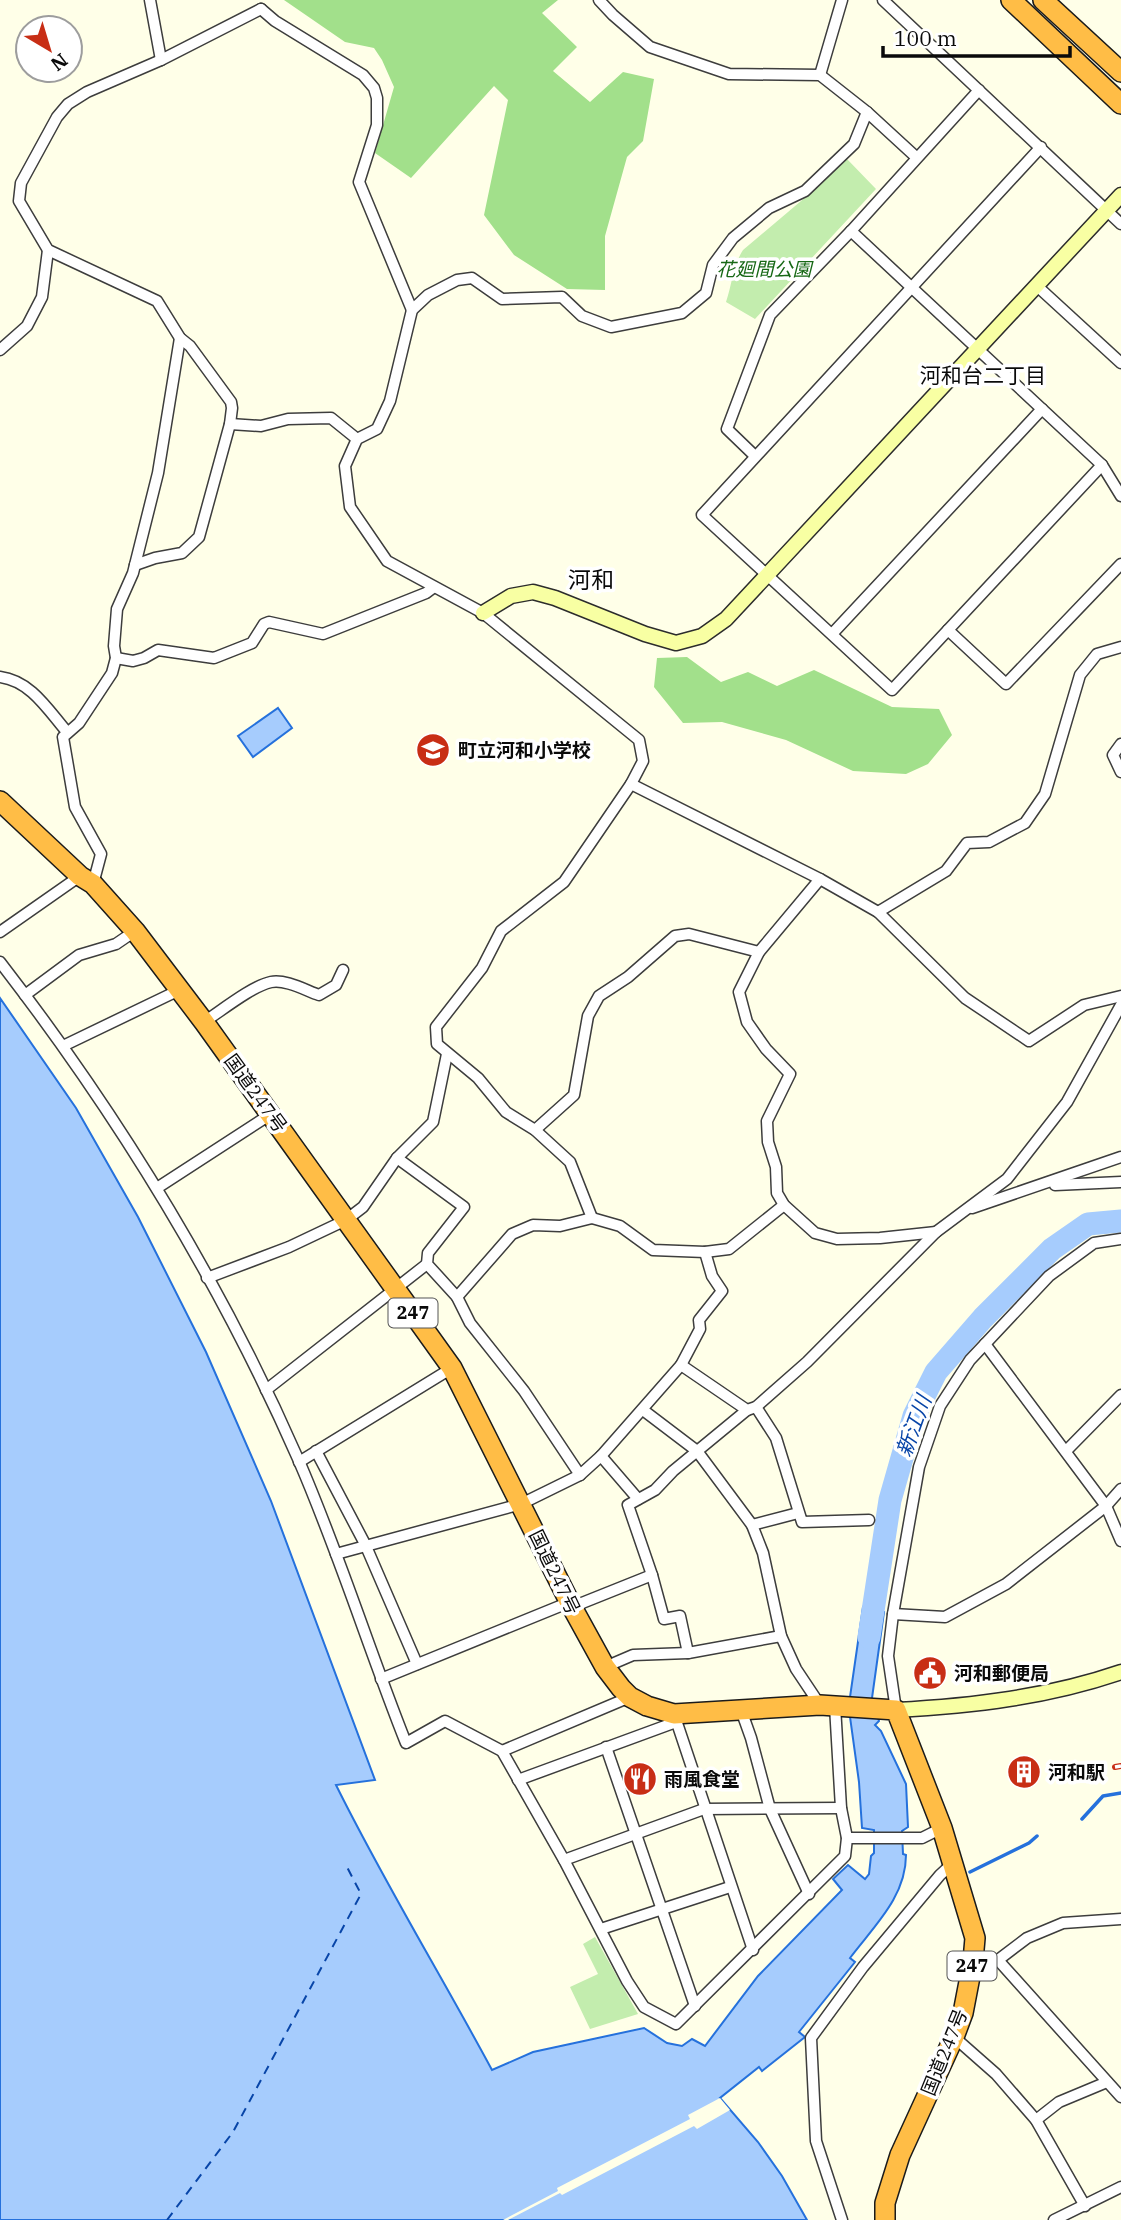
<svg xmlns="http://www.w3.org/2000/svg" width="1121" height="2220" viewBox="0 0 1121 2220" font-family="'IBM Plex Serif','Noto Sans JP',serif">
<rect width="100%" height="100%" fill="#ffffe8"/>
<!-- green -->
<g fill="#c3edae">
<path d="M847,159L876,189L755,319L726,302C732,285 733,265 743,250L814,190Z"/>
<polygon points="595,1937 638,2014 590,2029 570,1987 598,1974 583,1944"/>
</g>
<!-- forest -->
<g fill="#a2e08b">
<polygon points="284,0 558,0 542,13 577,47 553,71 590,102 623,72 654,79 643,141 627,157 605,236 605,290 567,289 514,255 484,215 508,100 494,86 411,178 375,153 394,87 382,60 374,48 345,42"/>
<polygon points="687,657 721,682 748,672 777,686 814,670 892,707 939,709 952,735 928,764 906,774 853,771 786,740 722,722 683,723 654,687 657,658"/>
</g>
<!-- water -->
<g fill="#a6ccfd" stroke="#2571dc" stroke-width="2">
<polygon points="278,708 292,728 253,757 238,736"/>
<path d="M0,998L76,1108L138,1217L206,1352L271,1501L375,1780L336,1785C384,1882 441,1975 492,2070L533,2052L644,2028L667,2043L682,2046L692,2039L705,2046L758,1976L842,1890L833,1879L848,1865L865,1879L869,1874L871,1856L874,1853V1830L862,1828L859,1782L850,1717V1697L863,1607L884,1612L872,1698L879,1721L875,1725L881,1731L906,1784L908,1827L902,1831L903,1854L906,1855C906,1897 874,1926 850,1958L855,1962L799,2032L805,2037L762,2071L759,2067L720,2098L758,2142L782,2176L807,2220H0Z"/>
</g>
<!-- pier -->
<polygon fill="#ffffe8" points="720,2098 730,2110 697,2129 694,2126 562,2195 560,2193 508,2220 503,2220 558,2191 557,2188 690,2119 688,2115"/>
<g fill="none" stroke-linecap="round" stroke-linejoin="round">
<!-- stream -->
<g stroke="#2571dc" stroke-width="3.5">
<polyline points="1082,1819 1103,1796 1121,1793"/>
<polyline points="970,1872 1029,1843 1037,1836"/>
</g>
<!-- river -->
<polyline stroke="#a6ccfd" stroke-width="23" points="869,1637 890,1500 914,1416 936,1372 983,1318 1052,1249 1088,1224 1121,1221"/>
<!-- ferry -->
<polyline stroke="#0845a8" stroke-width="2" stroke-dasharray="9 7" stroke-linecap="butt" points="167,2220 233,2132 361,1894 347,1867"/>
<!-- street casing -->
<g stroke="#3d3d3d" stroke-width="13">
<g id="street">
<polyline points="150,0 161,60"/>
<polyline points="599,0 613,15 650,47 729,74 820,75 867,112 916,157"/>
<polyline points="883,0 1121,224"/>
<polyline points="261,9 275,21 363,75 374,88 377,98 377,125 359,182 412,310"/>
<polyline points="820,75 842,0"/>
<polyline points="1041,147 702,515 892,690 1102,465"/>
<polyline points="851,231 1102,465 1121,496"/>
<polyline points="1037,286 1121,363"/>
<polyline points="0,350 27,326 42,297 48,250"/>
<polyline points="230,424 261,426 288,419 331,418 357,439"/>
<polyline points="755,456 727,429 770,315 851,231 979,90"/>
<polyline points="135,565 155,558 182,553 199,537 230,424 232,408 231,402 190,346 180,338 157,301 48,250 19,201 21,183 57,117 68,104 87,92 161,60 261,9"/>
<polyline points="948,630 1006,684 1121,564"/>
<polyline points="832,634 1042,409"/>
<polyline points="116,658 133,661 144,658 158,650 214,658 252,643 264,624 269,622 323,634 426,593 434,587"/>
<path d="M0,677C31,681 48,710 67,732"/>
<polyline points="1121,744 1113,755 1121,772"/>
<polyline points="631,784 820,879 878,912 965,998 1029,1041 1084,1005 1121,996"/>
<polyline points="820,879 759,952 739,992 747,1022 766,1049 790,1074 767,1121 768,1142 776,1167 777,1193 784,1205 815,1233 837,1239 880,1238 936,1232"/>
<polyline points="93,884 101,854 75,807 63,737 79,723 112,673 116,658 114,646 117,609 133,573 158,473 180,338"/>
<polyline points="878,912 946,871 967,843 989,842 1025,823 1045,794 1080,675 1097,654 1121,647"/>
<polyline points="0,932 80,876"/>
<path d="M0,962C119,1116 221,1283 299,1461C339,1553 369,1650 406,1743L445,1721L502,1751L564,1860L627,1981L644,2007L676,2024L845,1856L847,1838L841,1808L835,1706"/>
<polyline points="25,995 79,955 116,944 135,931"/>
<path d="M204,1022C221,1011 252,986 271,982C285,979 305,990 319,995L336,985L343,970"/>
<polyline points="63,1046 171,994 179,989"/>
<polyline points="535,1130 574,1095 588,1016 599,996 628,977 675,936 689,934 759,952"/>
<polyline points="397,1158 464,1207 428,1253 427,1264 457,1297 470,1323 524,1391 580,1475"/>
<polyline points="1055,1185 1121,1182"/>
<polyline points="157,1188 271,1114"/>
<polyline points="972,1208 1121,1157"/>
<polyline points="592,1218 570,1162 535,1130 506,1112 478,1078 437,1044 436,1027 482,968 501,931 564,882 631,784 643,761 639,740 483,613 387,561 350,507 345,466 357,439 377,429 390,401 412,310 428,295 457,280 472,278 502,299 562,297 582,316 611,327 682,313 706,293 713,265 733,238 769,208 805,191 854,144 867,112"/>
<polyline points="207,1278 289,1247 346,1220 363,1207 397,1158 433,1122 447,1054"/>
<polyline points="457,1297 512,1234 533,1225 560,1226 592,1218 620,1226 653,1250 705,1252 729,1249 784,1205"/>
<polyline points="985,1344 1106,1506 1121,1541"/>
<polyline points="681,1365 747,1410 756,1407 807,1362 936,1232 1007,1179 1067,1102 1121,1005"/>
<polyline points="266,1390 427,1264"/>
<polyline points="756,1407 776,1438 802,1522 869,1520"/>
<polyline points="643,1410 697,1451 752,1525 763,1553 781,1636 796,1669 820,1705"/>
<polyline points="316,1451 365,1544 417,1664"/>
<polyline points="1066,1451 1121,1395"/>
<polyline points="601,1456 638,1499"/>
<polyline points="299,1462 452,1368"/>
<polyline points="752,1525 798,1513"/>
<polyline points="336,1554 521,1504 580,1475 601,1456 681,1365 700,1329 699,1320 722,1291 712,1276 705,1252"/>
<polyline points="572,1607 652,1575"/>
<polyline points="893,1614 945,1617 1006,1584 1106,1506 1121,1489"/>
<polyline points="688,1653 680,1616 664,1619 652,1575 628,1505 655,1490 673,1471 747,1410"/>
<polyline points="605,1667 633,1655 688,1653 781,1636"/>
<polyline points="381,1679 570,1602"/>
<polyline points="741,1710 751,1738 770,1809 809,1894"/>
<polyline points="896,1710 888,1656 893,1614 919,1467 940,1406 970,1360 1049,1276 1094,1243 1121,1239"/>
<polyline points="674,1714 753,1950"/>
<polyline points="606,1747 695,2006"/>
<polyline points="502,1751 630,1697"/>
<polyline points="518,1780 676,1722"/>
<polyline points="847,1838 922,1838 942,1828"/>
<polyline points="564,1860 704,1809 841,1808"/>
<polyline points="601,1929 730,1887"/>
<polyline points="998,1960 1121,2097"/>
<polyline points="973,1961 998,1960 1027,1938 1063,1923 1121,1919"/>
<polyline points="954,2037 996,2074 1036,2120 1085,2206"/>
<polyline points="1036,2120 1059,2102 1107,2082"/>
<polyline points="842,2220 816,2141 811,2038 863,1967 940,1875 953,1863"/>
<polyline points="1054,2220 1121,2187"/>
</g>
</g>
<!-- secondary casing -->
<g stroke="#2c2c2c" stroke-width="17">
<g id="secondary">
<polyline points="483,613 511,596 533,592 555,598 645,634 676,643 702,636 726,619 1121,195"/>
<path d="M896,1710C973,1706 1048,1697 1121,1672"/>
</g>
</g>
<!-- highway casing -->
<g stroke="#1b1b1b" stroke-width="22">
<g id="highway">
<polyline points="1011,0 1121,104"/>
<polyline points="1043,0 1121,72"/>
<polyline points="0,801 80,876 93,884 135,931 204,1022 452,1368 572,1607 605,1667 621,1688 630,1697 647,1706 674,1714 820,1705 896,1710 942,1828 975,1938 973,1961 963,2013 954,2037 900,2155 885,2203 885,2220"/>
</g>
</g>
<!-- street -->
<use href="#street" stroke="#fff" stroke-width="10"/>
<!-- secondary -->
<use href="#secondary" stroke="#f8ffa3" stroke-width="14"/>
<!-- highway -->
<use href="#highway" stroke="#ffbd46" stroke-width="19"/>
<!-- rail casing -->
<g stroke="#c82e15" stroke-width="6">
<polyline id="rail" points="1115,1767 1121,1766"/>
</g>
<!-- rail -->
<use href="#rail" stroke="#fff" stroke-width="3.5" stroke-dasharray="10" stroke-linecap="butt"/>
</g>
<!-- icons -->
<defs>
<g id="school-disc" transform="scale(1.75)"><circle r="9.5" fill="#c82e15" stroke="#fff"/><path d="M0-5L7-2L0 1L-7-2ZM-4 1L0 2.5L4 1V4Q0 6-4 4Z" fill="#fff"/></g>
<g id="civic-disc" transform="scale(1.75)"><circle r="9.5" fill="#c82e15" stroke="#fff"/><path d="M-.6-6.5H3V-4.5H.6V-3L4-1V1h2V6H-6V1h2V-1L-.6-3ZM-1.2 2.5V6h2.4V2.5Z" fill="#fff"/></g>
<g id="building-disc" transform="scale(1.75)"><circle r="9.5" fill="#c82e15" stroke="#fff"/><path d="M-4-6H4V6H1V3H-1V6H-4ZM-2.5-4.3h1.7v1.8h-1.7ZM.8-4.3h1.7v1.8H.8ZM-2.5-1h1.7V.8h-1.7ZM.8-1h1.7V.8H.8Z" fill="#fff"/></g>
<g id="restaurant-disc" transform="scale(1.75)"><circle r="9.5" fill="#c82e15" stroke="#fff"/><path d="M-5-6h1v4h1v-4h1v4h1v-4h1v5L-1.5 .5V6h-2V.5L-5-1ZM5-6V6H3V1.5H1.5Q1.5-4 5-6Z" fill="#fff"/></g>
</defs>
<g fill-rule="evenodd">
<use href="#school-disc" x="433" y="750"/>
<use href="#civic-disc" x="930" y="1673"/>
<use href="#building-disc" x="1024" y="1772"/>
<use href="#restaurant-disc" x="640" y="1779"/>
</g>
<g text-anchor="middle" stroke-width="7" stroke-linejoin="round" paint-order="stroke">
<!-- shield labels -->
<g fill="#fff" stroke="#545454" stroke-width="2">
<rect x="388.5" y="1298.5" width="49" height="29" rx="5"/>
<rect x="947.5" y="1951.5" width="49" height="29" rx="5"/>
</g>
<g font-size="18" font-weight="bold" fill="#0a0a0a">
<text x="413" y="1319">247</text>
<text x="972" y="1972">247</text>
</g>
<!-- park labels -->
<g font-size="19" font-style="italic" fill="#176815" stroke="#fff">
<text x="764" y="276">花廻間公園</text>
</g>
<!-- poi labels -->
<g font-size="19" font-weight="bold" fill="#0a0a0a" stroke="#fff" text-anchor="start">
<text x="458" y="757">町立河和小学校</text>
<text x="954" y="1680">河和郵便局</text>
<text x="1048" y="1779">河和駅</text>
<text x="664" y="1786">雨風食堂</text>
</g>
<!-- street labels -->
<g font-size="19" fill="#0a0a0a" stroke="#fff">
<text transform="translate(256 1093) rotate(54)" y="7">国道247号</text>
<text transform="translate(555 1572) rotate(64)" y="7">国道247号</text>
<text transform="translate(944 2052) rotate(-68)" y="7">国道247号</text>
</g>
<!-- neighbourhood labels -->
<g font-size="21" fill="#0a0a0a" stroke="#fff">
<text x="983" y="383">河和台二丁目</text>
</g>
<!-- water labels -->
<g font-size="21" font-style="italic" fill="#0845a8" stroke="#fff">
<text transform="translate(914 1426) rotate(-70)" y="7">新江川</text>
</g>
<!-- quarter labels -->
<g font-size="23" fill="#0a0a0a" stroke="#fff">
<text x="591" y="588">河和</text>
</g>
</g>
<!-- north arrow -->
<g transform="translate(49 49) rotate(142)"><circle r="33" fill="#ffffff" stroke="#9d9d9d" stroke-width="2"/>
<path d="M0-5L12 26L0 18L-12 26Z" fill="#c82e15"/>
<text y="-10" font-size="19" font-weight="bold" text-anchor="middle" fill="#0a0a0a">N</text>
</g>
<!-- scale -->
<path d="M883 46v10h187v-10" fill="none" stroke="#0a0a0a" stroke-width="3.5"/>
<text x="894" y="46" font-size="21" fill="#0a0a0a" stroke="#ffffff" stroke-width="5" paint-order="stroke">100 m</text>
</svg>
